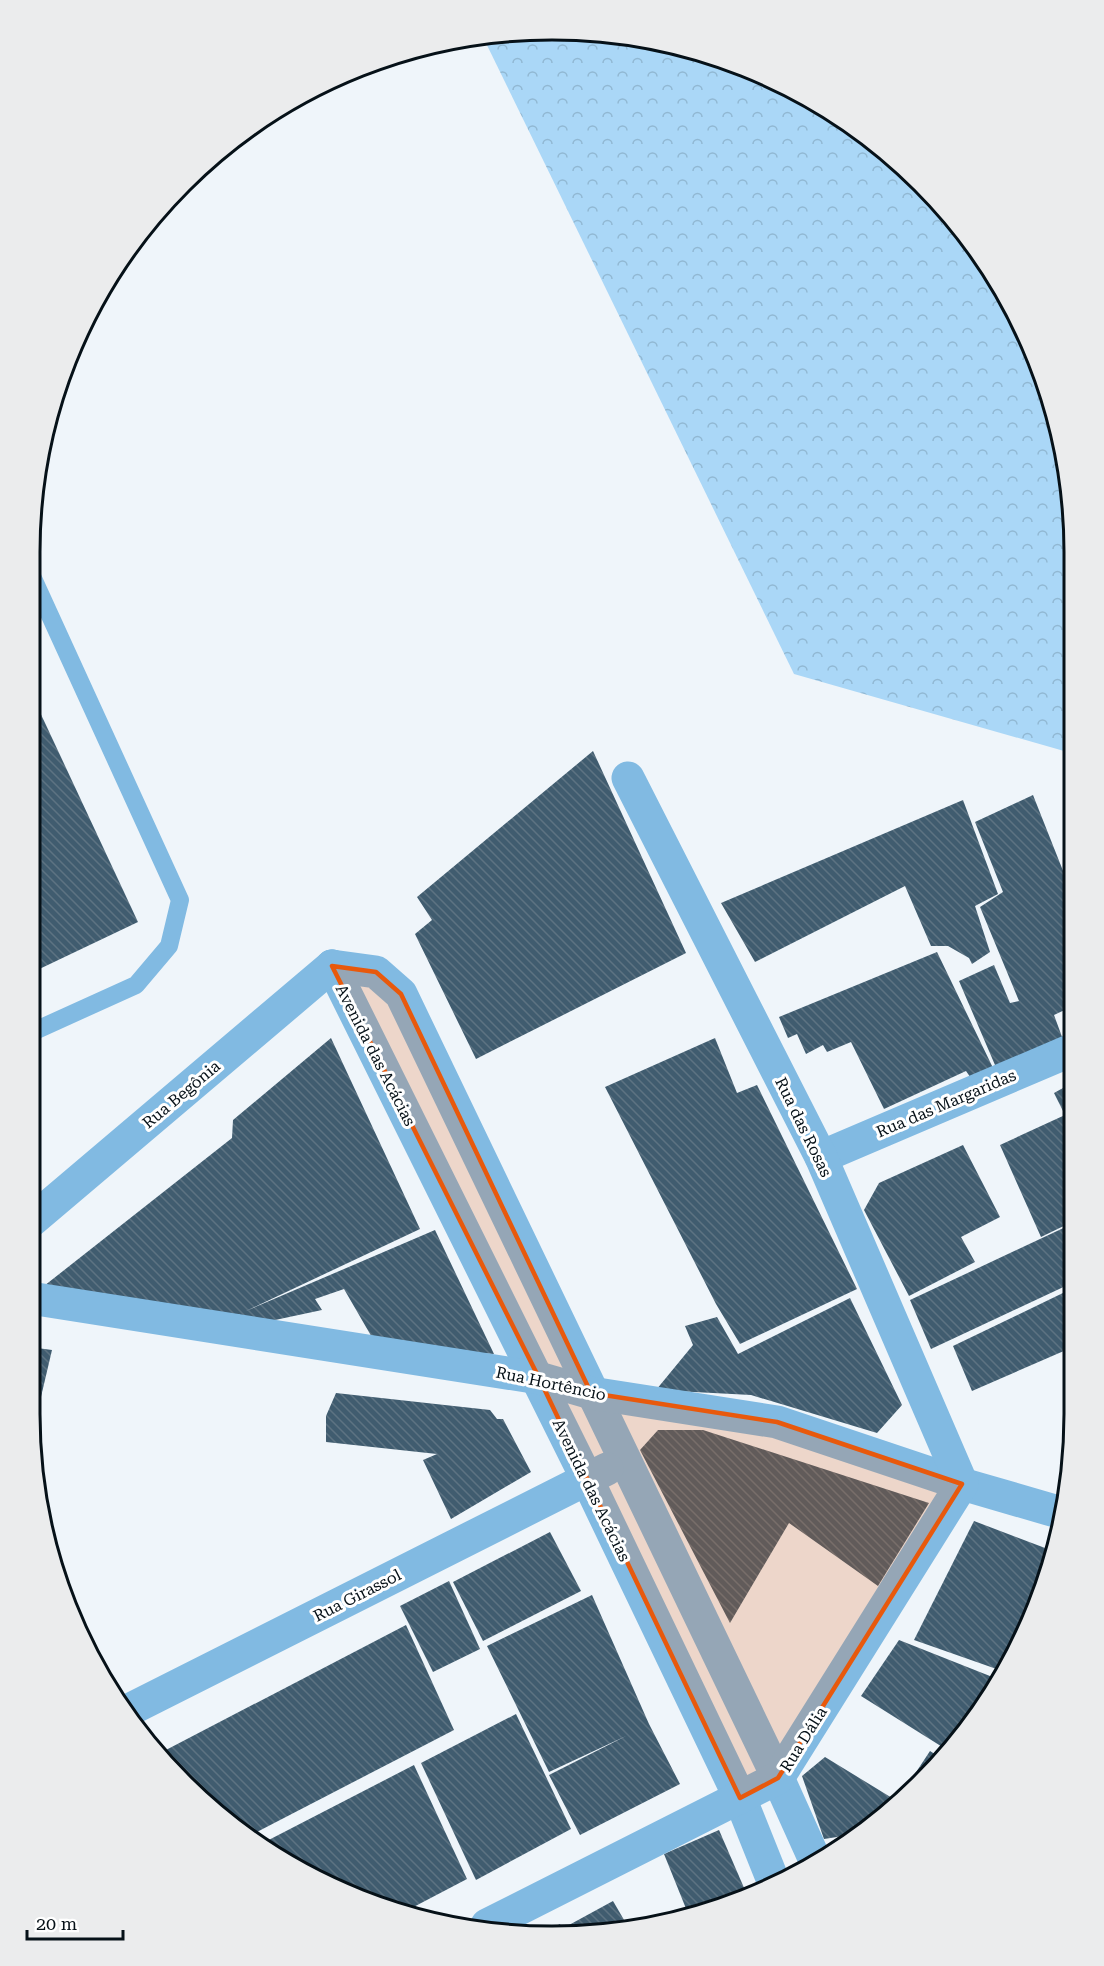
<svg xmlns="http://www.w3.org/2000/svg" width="1104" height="1966" viewBox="0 0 1104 1966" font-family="'Roboto Serif',serif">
<defs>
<pattern id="forest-crowns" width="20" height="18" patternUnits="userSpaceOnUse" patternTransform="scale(1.5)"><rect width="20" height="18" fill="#aad7f7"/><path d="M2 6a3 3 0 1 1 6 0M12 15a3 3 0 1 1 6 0" fill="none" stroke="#91b8d3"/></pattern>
<pattern id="building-back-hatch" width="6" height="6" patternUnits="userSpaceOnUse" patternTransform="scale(1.5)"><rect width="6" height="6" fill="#405c6f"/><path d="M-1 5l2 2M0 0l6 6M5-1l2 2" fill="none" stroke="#5d7382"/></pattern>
</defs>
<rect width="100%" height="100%" fill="#eff5fa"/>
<!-- forest -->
<polygon fill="url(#forest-crowns)" points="518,31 620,35 720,58 813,100 921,183 986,262 1046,384 1070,484 1071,753 794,674 483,37"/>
<!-- building -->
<g fill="url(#building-back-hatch)">
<polygon points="31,693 138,922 31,973"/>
<polygon points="593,751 686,953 476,1059 415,934 432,920 417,897"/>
<polygon points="1033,795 1071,891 1071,1007 1054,1015 1065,1045 998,1072 959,981 994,965 1010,1003 1019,1001 980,907 1003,892 975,822"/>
<polygon points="963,800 998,894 975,906 990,952 972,964 969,958 948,946 931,946 905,886 755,962 721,903"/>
<polygon points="937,952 994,1070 973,1081 966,1071 884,1109 851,1042 827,1052 823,1045 806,1054 797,1034 788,1038 779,1017"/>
<polygon points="331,1038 420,1229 246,1311 435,1230 494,1354 377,1346 344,1289 315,1299 322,1310 247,1326 239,1314 222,1322 30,1297 232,1138 233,1120"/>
<polygon points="715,1038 737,1093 757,1085 857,1289 740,1344 716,1304 605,1087"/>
<polygon points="1072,1083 1072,1222 1041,1237 1000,1145 1065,1115 1054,1093"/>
<polygon points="963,1145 1000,1217 961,1237 975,1262 909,1296 864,1210 879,1183"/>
<polygon points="1072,1224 1072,1283 931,1349 910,1300"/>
<polygon points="1065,1292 1072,1309 1073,1347 972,1391 953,1346"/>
<polygon points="850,1298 902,1405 877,1433 751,1395 656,1390 693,1345 685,1326 717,1317 738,1354"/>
<polygon points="30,1347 52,1350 33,1431 30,1414"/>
<polygon points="336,1393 490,1410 497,1419 503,1419 531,1472 451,1519 423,1460 437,1454 326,1442 326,1416"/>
<polygon points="658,1430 703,1430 929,1503 878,1586 789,1523 730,1623 640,1450"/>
<polygon points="974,1521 1053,1551 1048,1569 1005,1672 914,1640"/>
<polygon points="550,1532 581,1591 483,1641 453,1582"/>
<polygon points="449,1581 480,1649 433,1672 400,1606"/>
<polygon points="592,1595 649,1724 680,1784 580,1835 549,1775 626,1736 549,1772 487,1646"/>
<polygon points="406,1625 454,1730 249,1836 169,1761 164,1751"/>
<polygon points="899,1640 1000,1680 944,1748 861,1696"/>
<polygon points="516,1714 571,1829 476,1880 421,1763"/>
<polygon points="930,1751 938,1756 896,1807 850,1835 824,1839 802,1776 825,1757 897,1801"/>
<polygon points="414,1765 467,1879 404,1912 259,1845"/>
<polygon points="719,1830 748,1897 687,1911 664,1854"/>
<polygon points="613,1901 627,1925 586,1935 573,1934 569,1925"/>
<polygon points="560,1924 564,1933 546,1931"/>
</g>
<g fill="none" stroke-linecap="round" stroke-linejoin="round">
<!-- lane -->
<polyline stroke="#81bae2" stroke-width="18" points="30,1033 136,985 169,946 180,900 31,574"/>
<!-- street -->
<g stroke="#81bae2" stroke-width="33">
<polyline points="332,966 376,972 401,994 778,1778 814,1858"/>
<polyline points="332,966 587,1479 740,1798 774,1883"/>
<polyline points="821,1157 1072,1050"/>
<polyline points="30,1222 332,966"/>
<polyline points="30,1298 539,1378 591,1393 777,1422 962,1484 1062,1513"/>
<polyline points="127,1711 607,1469"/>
<polyline points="487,1925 778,1778 962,1484 821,1157 628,778"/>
</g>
</g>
<!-- marked area -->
<path fill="#e8590c" fill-opacity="0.2" stroke="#e8590c" stroke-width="4.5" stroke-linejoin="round" d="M332,966L376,972L401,994L591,1393L777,1422L962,1484L778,1778L740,1798L539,1378Z"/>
<g text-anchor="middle" stroke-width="6" stroke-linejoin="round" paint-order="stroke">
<!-- street labels -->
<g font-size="16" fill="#061118" stroke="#fff">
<text transform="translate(376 1055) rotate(63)" y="6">Avenida das Acácias</text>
<text transform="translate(181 1094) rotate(-40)" y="6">Rua Begônia</text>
<text transform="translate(946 1103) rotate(-23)" y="6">Rua das Margaridas</text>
<text transform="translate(804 1127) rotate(64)" y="6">Rua das Rosas</text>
<text transform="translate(551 1383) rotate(12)" y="6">Rua Hortêncio</text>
<text transform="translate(592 1490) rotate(64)" y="6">Avenida das Acácias</text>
<text transform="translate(357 1595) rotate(-27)" y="6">Rua Girassol</text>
<text transform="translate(803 1739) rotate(-58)" y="6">Rua Dália</text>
</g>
</g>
<!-- crop -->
<path d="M0 0H1104V1966H0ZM552 40H552A512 512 0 0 1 1064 552V1414A512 512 0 0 1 552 1926H552A512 512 0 0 1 40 1414V552A512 512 0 0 1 552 40Z" fill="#ebeced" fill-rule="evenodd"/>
<path fill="none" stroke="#061118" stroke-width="3" d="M552 40H552A512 512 0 0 1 1064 552V1414A512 512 0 0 1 552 1926H552A512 512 0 0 1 40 1414V552A512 512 0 0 1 552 40Z"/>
<!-- scale -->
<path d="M27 1930v9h96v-9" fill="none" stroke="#061118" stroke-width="3"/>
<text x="36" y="1930" font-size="18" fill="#061118" stroke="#ffffff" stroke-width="4.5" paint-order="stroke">20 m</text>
</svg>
